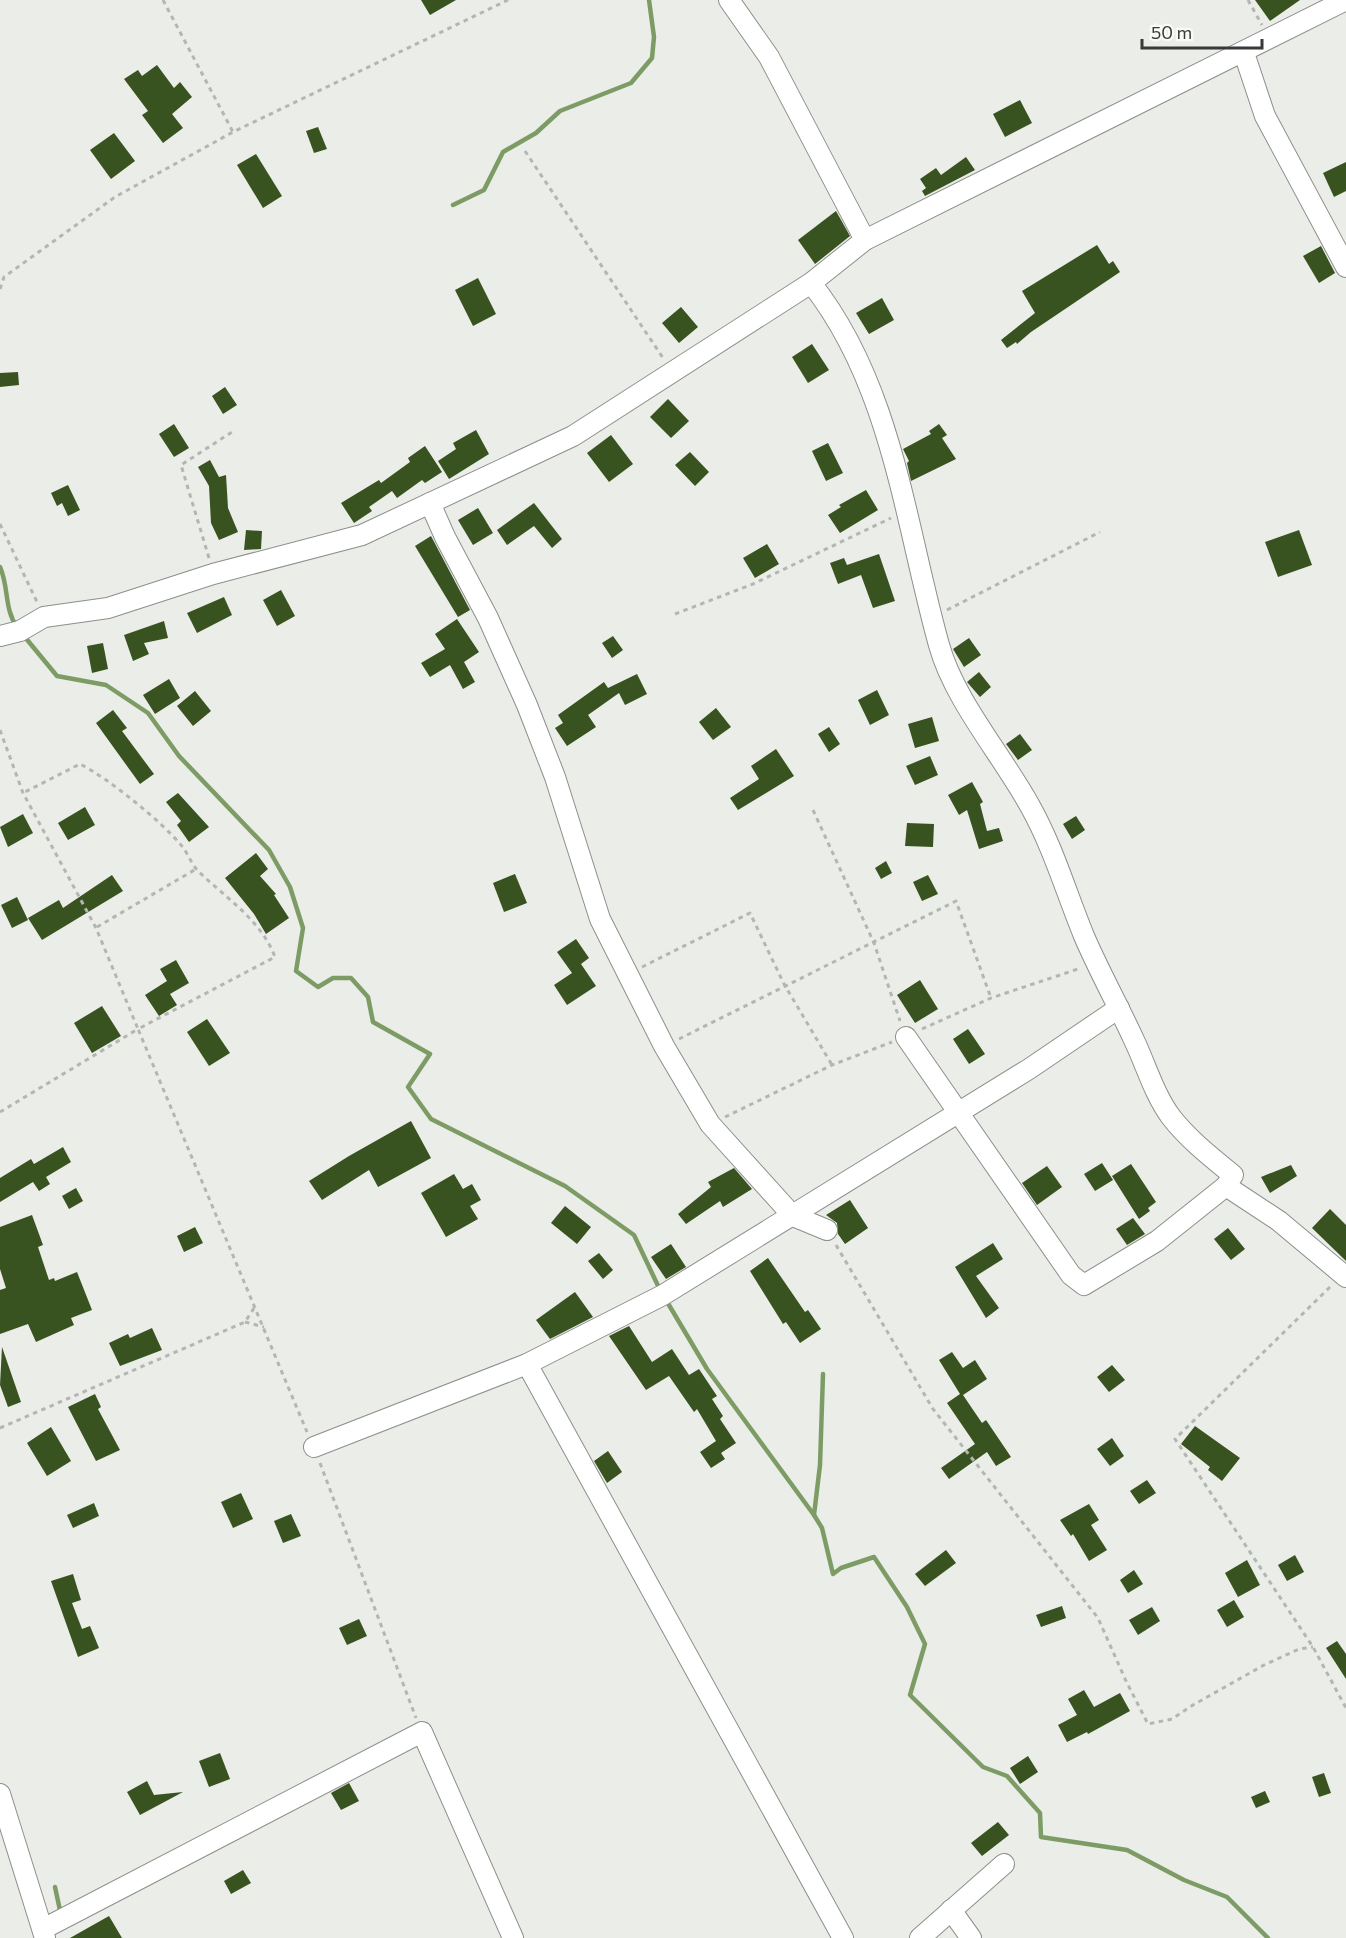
<svg xmlns="http://www.w3.org/2000/svg" width="1346" height="1938" viewBox="0 0 1346 1938" font-family="Commissioner,sans-serif">
<rect width="100%" height="100%" fill="#ebede9"/>
<g fill="none" stroke-linecap="round" stroke-linejoin="round">
<!-- stream -->
<g stroke="#7d9c65" stroke-width="4.5">
<polyline points="453,205 484,190 503,152 536,133 560,111 631,83 652,58 654,37 649,0"/>
<path d="M0,567C9,587 4,609 17,627"/>
<polyline points="24,636 57,676 106,685 148,713 179,756 269,850 290,887 303,928 296,971 318,987 333,978 351,978 368,997 373,1022 430,1054 408,1087 431,1119 565,1186 634,1235 660,1290"/>
<polyline points="666,1300 707,1369 814,1515"/>
<polyline points="823,1374 820,1465 814,1515 822,1528 833,1574 841,1568 874,1557 907,1607 925,1644 910,1695 983,1767 1007,1776 1040,1813 1041,1837 1127,1850 1184,1880 1227,1897 1268,1938"/>
<polyline points="55,1887 61,1915"/>
</g>
</g>
<!-- building -->
<g fill="#38531f">
<polygon points="421,0 456,0 430,15"/>
<polygon points="1255,0 1300,0 1270,21"/>
<polygon points="157,65 174,88 180,82 192,97 172,114 183,128 163,143 142,115 148,111 124,79 138,70 142,76"/>
<polygon points="1020,100 1032,123 1005,137 993,114"/>
<polygon points="318,127 327,149 314,153 306,131"/>
<polygon points="114,133 135,161 111,179 90,150"/>
<polygon points="256,154 282,196 263,208 237,165"/>
<polygon points="966,157 975,170 925,196 922,191 926,188 920,179 936,168 941,175"/>
<polygon points="1346,162 1346,191 1334,197 1323,173"/>
<polygon points="836,211 850,236 815,264 798,240"/>
<polygon points="1097,245 1109,264 1113,261 1120,272 1031,332 1017,344 1016,342 1007,348 1001,340 1035,313 1022,291"/>
<polygon points="1321,246 1335,273 1319,283 1303,256"/>
<polygon points="478,278 496,314 473,326 455,290"/>
<polygon points="882,298 894,320 869,334 856,313"/>
<polygon points="681,307 698,327 679,343 662,323"/>
<polygon points="812,344 829,370 808,383 792,357"/>
<polygon points="18,372 19,385 0,387 0,373"/>
<polygon points="225,387 237,405 223,414 212,396"/>
<polygon points="668,399 689,421 671,438 650,417"/>
<polygon points="174,424 189,448 174,457 159,434"/>
<polygon points="939,424 947,435 942,438 956,459 911,481 907,463 909,461 903,449 931,434 929,431"/>
<polygon points="476,430 489,454 449,479 438,461 456,449 453,443"/>
<polygon points="611,435 633,464 609,482 587,453"/>
<polygon points="828,443 843,473 826,481 812,451"/>
<polygon points="425,446 442,472 425,483 422,480 397,498 392,491 369,507 372,511 354,523 341,503 379,480 381,483 410,462 408,458"/>
<polygon points="690,452 709,472 695,486 675,465"/>
<polygon points="210,460 219,477 226,475 228,508 238,532 219,540 211,523 209,486 198,467"/>
<polygon points="68,485 80,510 68,516 62,503 57,506 51,493"/>
<polygon points="866,490 878,510 840,533 828,515 841,507 839,505"/>
<polygon points="534,503 562,539 552,548 534,526 507,545 497,530"/>
<polygon points="478,508 493,533 473,545 458,520"/>
<polygon points="246,530 262,531 261,549 244,550"/>
<polygon points="1299,530 1312,565 1278,577 1265,542"/>
<polygon points="431,536 470,610 458,617 415,546"/>
<polygon points="767,544 779,564 755,578 743,558"/>
<polygon points="879,554 895,601 873,608 861,575 838,584 830,563 844,558 847,565"/>
<polygon points="281,590 295,616 277,626 263,600"/>
<polygon points="224,597 232,615 197,633 187,613"/>
<polygon points="457,619 479,652 464,662 475,682 463,689 450,665 430,677 421,663 445,649 435,634"/>
<polygon points="164,621 168,638 144,643 149,654 133,661 124,635"/>
<polygon points="613,636 623,650 612,658 602,643"/>
<polygon points="969,638 981,655 964,667 953,649"/>
<polygon points="103,643 108,669 92,673 87,646"/>
<polygon points="979,672 991,687 980,697 967,682"/>
<polygon points="637,674 647,694 625,705 619,693 588,715 596,727 567,746 555,728 563,723 558,715 604,682 608,688"/>
<polygon points="169,679 180,698 155,714 143,695"/>
<polygon points="877,690 889,715 870,725 858,700"/>
<polygon points="195,691 211,711 193,726 177,706"/>
<polygon points="716,708 731,727 713,740 699,722"/>
<polygon points="113,710 127,728 122,731 154,774 140,784 96,723"/>
<polygon points="932,717 939,741 915,748 908,724"/>
<polygon points="829,727 840,744 829,752 818,734"/>
<polygon points="1020,734 1032,750 1018,760 1006,744"/>
<polygon points="776,749 794,776 738,810 730,798 759,779 751,766"/>
<polygon points="930,756 938,775 915,785 906,766"/>
<polygon points="972,782 983,802 980,804 987,831 999,828 1003,841 979,849 967,810 959,815 948,795"/>
<polygon points="178,793 209,827 189,842 177,825 181,821 166,802"/>
<polygon points="85,807 95,825 68,840 58,823"/>
<polygon points="23,814 33,833 8,847 0,827"/>
<polygon points="1076,816 1085,830 1072,839 1063,824"/>
<polygon points="907,823 934,824 933,847 905,846"/>
<polygon points="256,853 268,869 260,876 276,894 274,895 289,918 266,934 254,914 225,878"/>
<polygon points="886,861 892,873 881,879 875,868"/>
<polygon points="515,874 527,903 504,912 493,883"/>
<polygon points="112,875 123,891 42,940 28,918 59,900 63,908"/>
<polygon points="928,875 938,894 922,901 913,882"/>
<polygon points="17,897 28,920 12,928 1,905"/>
<polygon points="576,939 589,958 581,964 596,986 567,1005 554,985 572,973 557,952"/>
<polygon points="176,960 189,983 170,994 177,1005 159,1016 145,995 167,981 160,969"/>
<polygon points="920,980 938,1009 915,1023 897,995"/>
<polygon points="102,1006 121,1036 92,1053 74,1023"/>
<polygon points="207,1019 230,1053 209,1066 187,1032"/>
<polygon points="968,1029 985,1054 969,1064 953,1039"/>
<polygon points="411,1121 431,1158 378,1187 369,1170 322,1200 309,1181 349,1156"/>
<polygon points="63,1147 71,1162 46,1177 50,1184 39,1191 33,1182 0,1202 0,1178 31,1159 34,1164"/>
<polygon points="1102,1163 1113,1180 1095,1191 1084,1174"/>
<polygon points="1131,1164 1156,1202 1148,1208 1150,1211 1139,1219 1112,1176"/>
<polygon points="1291,1165 1297,1176 1270,1193 1261,1177"/>
<polygon points="1047,1166 1062,1187 1037,1205 1022,1183"/>
<polygon points="734,1168 752,1189 723,1207 720,1201 686,1224 678,1214 711,1187 708,1182"/>
<polygon points="454,1174 463,1189 472,1184 481,1200 470,1206 478,1219 446,1237 421,1193"/>
<polygon points="76,1188 83,1201 69,1209 62,1196"/>
<polygon points="850,1200 868,1228 845,1244 838,1234 837,1223 826,1215"/>
<polygon points="565,1206 591,1227 577,1244 551,1223"/>
<polygon points="1330,1209 1346,1225 1346,1261 1312,1228"/>
<polygon points="32,1215 43,1245 38,1247 49,1280 54,1278 55,1281 77,1272 92,1310 71,1318 74,1325 36,1342 28,1324 0,1334 0,1290 6,1288 0,1269 0,1227"/>
<polygon points="1133,1218 1145,1234 1127,1245 1116,1229"/>
<polygon points="195,1227 203,1243 184,1252 177,1236"/>
<polygon points="1228,1228 1245,1249 1231,1260 1214,1239"/>
<polygon points="993,1243 1003,1259 976,1276 999,1308 986,1318 955,1267"/>
<polygon points="671,1244 686,1267 666,1279 651,1257"/>
<polygon points="599,1253 613,1270 603,1279 588,1261"/>
<polygon points="768,1258 805,1312 808,1310 821,1329 800,1343 786,1322 783,1324 750,1271"/>
<polygon points="575,1292 593,1317 550,1339 536,1320"/>
<polygon points="629,1326 652,1362 672,1349 689,1375 699,1369 717,1396 712,1399 723,1416 720,1419 736,1443 721,1453 725,1459 711,1468 700,1452 716,1441 697,1409 694,1412 669,1376 646,1390 609,1336"/>
<polygon points="152,1328 162,1350 120,1366 109,1343 128,1334 130,1338"/>
<polygon points="2,1347 21,1402 8,1407 0,1385"/>
<polygon points="952,1352 963,1368 975,1360 987,1379 963,1395 982,1423 986,1420 1011,1457 996,1466 987,1452 949,1479 941,1468 975,1444 947,1403 960,1394 939,1360"/>
<polygon points="1112,1365 1125,1380 1109,1392 1097,1377"/>
<polygon points="95,1394 101,1407 98,1409 120,1450 96,1461 68,1407"/>
<polygon points="1195,1426 1240,1458 1222,1481 1208,1470 1210,1467 1181,1444"/>
<polygon points="51,1427 71,1461 47,1476 27,1443"/>
<polygon points="1112,1438 1124,1456 1110,1466 1097,1449"/>
<polygon points="608,1451 622,1472 607,1483 594,1461"/>
<polygon points="1147,1480 1156,1493 1139,1504 1130,1491"/>
<polygon points="241,1493 253,1519 233,1528 221,1502"/>
<polygon points="94,1503 99,1516 73,1528 67,1515"/>
<polygon points="1089,1504 1099,1520 1091,1525 1107,1550 1089,1561 1073,1534 1071,1536 1060,1520"/>
<polygon points="291,1514 301,1536 283,1543 274,1521"/>
<polygon points="946,1550 956,1563 925,1586 915,1574"/>
<polygon points="1295,1555 1304,1572 1287,1581 1278,1565"/>
<polygon points="1247,1560 1260,1585 1238,1597 1225,1573"/>
<polygon points="1134,1570 1143,1584 1128,1593 1120,1580"/>
<polygon points="73,1574 81,1600 72,1603 82,1629 90,1626 99,1648 78,1657 51,1581"/>
<polygon points="1234,1600 1244,1617 1227,1627 1217,1610"/>
<polygon points="1062,1606 1066,1618 1041,1627 1036,1615"/>
<polygon points="1152,1607 1160,1621 1138,1635 1129,1620"/>
<polygon points="359,1619 367,1636 347,1645 339,1628"/>
<polygon points="1337,1641 1346,1654 1346,1679 1326,1648"/>
<polygon points="1084,1690 1094,1707 1120,1693 1130,1711 1088,1734 1087,1732 1067,1742 1058,1725 1077,1715 1068,1699"/>
<polygon points="220,1753 230,1779 209,1787 199,1761"/>
<polygon points="1028,1756 1038,1772 1020,1784 1010,1768"/>
<polygon points="1324,1773 1331,1793 1319,1797 1312,1777"/>
<polygon points="147,1781 154,1795 183,1792 140,1815 127,1792"/>
<polygon points="349,1783 359,1801 341,1810 331,1793"/>
<polygon points="1265,1791 1270,1802 1256,1808 1251,1797"/>
<polygon points="998,1822 1009,1835 982,1856 971,1843"/>
<polygon points="243,1870 251,1883 231,1894 224,1881"/>
<polygon points="109,1916 122,1938 70,1938"/>
</g>
<g fill="none" stroke-linecap="round" stroke-linejoin="round">
<!-- street casing -->
<g stroke="#8d8f8b" stroke-width="22">
<g id="street">
<polyline points="729,0 769,57 865,240"/>
<polyline points="1244,53 1265,116 1346,267"/>
<path d="M811,283C892,385 905,523 939,645C954,700 1002,755 1030,806C1053,847 1066,892 1084,936C1099,971 1118,1005 1134,1040C1146,1065 1154,1094 1171,1117C1188,1139 1211,1157 1233,1175L1226,1186L1279,1221L1346,1277"/>
<polyline points="430,503 445,537 488,618 527,705 555,777 600,919 664,1046 710,1124 793,1216 827,1230"/>
<polyline points="0,636 20,631 44,617 108,608 213,574 362,535 573,436 811,283 865,240 1346,0"/>
<polyline points="906,1037 1071,1275 1084,1285 1157,1241 1226,1186"/>
<polyline points="527,1364 663,1295 1029,1069 1119,1008"/>
<polyline points="314,1447 527,1364 843,1938"/>
<polyline points="0,1794 45,1938"/>
<polyline points="951,1910 971,1938"/>
<polyline points="43,1929 422,1732 513,1938"/>
<polyline points="920,1938 1004,1864"/>
</g>
</g>
<!-- path -->
<g stroke="#b4b6b3" stroke-width="3" stroke-dasharray="4.5 4.5" stroke-linecap="butt">
<polyline points="163,0 233,132"/>
<polyline points="1248,0 1262,25"/>
<polyline points="525,151 663,358"/>
<polyline points="0,289 4,277 115,197 233,132 508,0"/>
<polyline points="0,524 37,602"/>
<polyline points="209,558 181,465 232,432"/>
<polyline points="947,610 1100,532"/>
<polyline points="675,614 753,584 891,518"/>
<path d="M0,730L23,793L96,928L138,1029L275,957C261,920 226,898 199,872C191,864 188,853 181,845C161,821 108,778 80,764L23,793"/>
<polyline points="813,810 874,943 900,1021"/>
<polyline points="97,927 196,869"/>
<polyline points="642,967 750,913 784,984 832,1065"/>
<polyline points="922,1029 991,998 1081,968"/>
<polyline points="679,1039 956,901 991,998"/>
<polyline points="0,1112 138,1029 307,1432"/>
<polyline points="725,1117 832,1065 892,1042"/>
<polyline points="836,1245 933,1409 1098,1618 1126,1681 1148,1724 1172,1719 1193,1705 1264,1665 1299,1649 1313,1647"/>
<polyline points="1330,1287 1175,1439 1313,1647 1346,1708"/>
<polyline points="245,1322 264,1327"/>
<polyline points="0,1428 245,1322 256,1305"/>
<polyline points="320,1463 416,1718"/>
</g>
<!-- street -->
<use href="#street" stroke="#fff" stroke-width="20"/>
</g>
<!-- scale -->
<path d="M1142 39v9h120v-9" fill="none" stroke="#383938" stroke-width="3"/>
<text x="1151" y="39" font-size="18" fill="#383938" stroke="#f8fbf6" stroke-width="4.5" paint-order="stroke">50 m</text>
</svg>
